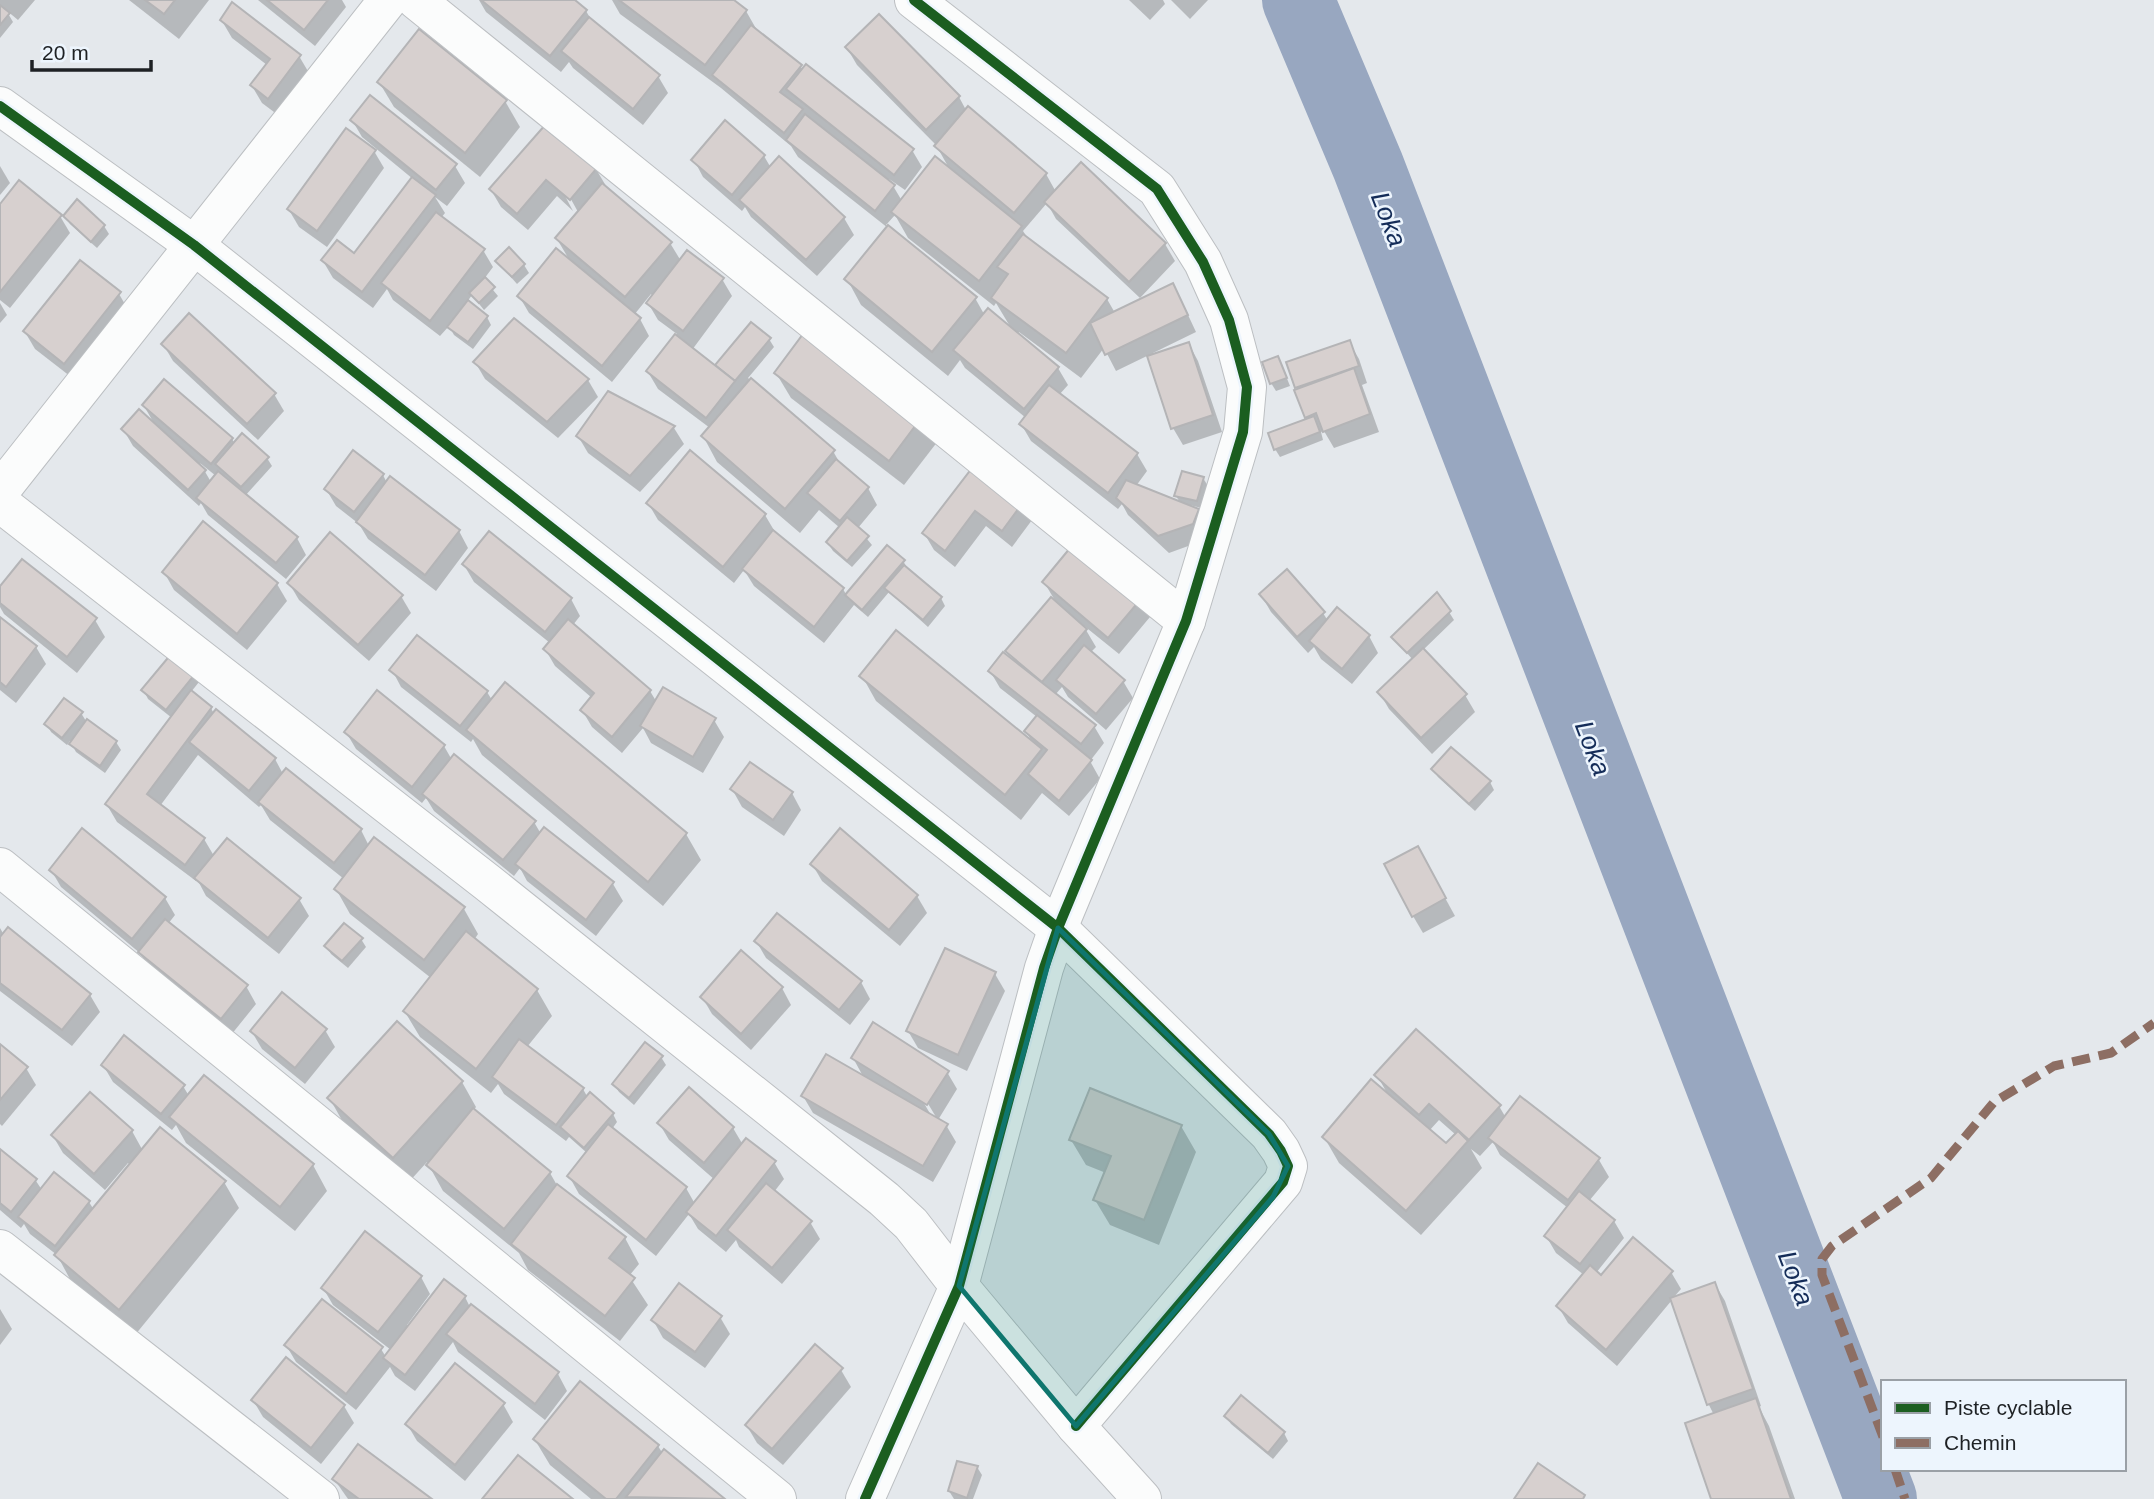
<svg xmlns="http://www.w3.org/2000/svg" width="2154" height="1499" viewBox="0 0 2154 1499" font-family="Helvetica,sans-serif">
<rect width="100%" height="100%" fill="#e4e8ec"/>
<!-- shadow -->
<g fill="#0003" fill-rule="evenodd">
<polygon points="0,0 35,0 18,20 6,10 13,22 0,38"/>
<polygon points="129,0 209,0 179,39"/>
<polygon points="258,0 342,0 346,7 315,46"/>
<polygon points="479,0 572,0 586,11 592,21 658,76 668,93 643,125 573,68 569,62 561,72 486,12"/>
<path d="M612,0H731L746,11L758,32L800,66L803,70L912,150L922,167L905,190L889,179L902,201L950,170L936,145L857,65L847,48L879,16L959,97L966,110L968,108L1046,174L1056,192L1165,244L1175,261L1140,298L1056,219L1047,203L1023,231L1029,240L1107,299L1115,313L1182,302L1196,332L1153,353L1154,355L1189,344L1198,361L1222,432L1183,445L1173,428L1149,355L1116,371L1104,348L1081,378L1019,332L1017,334L1058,368L1068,385L1059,395L1137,454L1147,471L1136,486L1181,504L1176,496L1203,478L1208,486L1201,508L1190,505L1198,511L1207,528L1202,541L1169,553L1128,515L1122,504L1118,509L1031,441L1021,424L1026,418L965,368L960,360L948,376L861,305L847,279L888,228L798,157L791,146L721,88L620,14ZM895,215L908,238L994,306L996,303L1011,328L984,314L975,298L886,225Z"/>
<polygon points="1129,0 1163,0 1165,4 1150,20"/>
<polygon points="1171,0 1208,0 1190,19"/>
<polygon points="222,21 299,56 309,73 278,115 262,103 252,86 267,65 232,38"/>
<polygon points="379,82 505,101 520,127 480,177 394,107"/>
<polygon points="352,120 455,166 465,183 447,206 435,197 445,213 441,218 483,250 493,267 484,279 498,296 484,310 472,295 467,302 487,317 491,325 473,349 454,335 449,326 440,336 393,300 387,289 373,308 333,278 323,261 354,256 413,179 362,137"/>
<polygon points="374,151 384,168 327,247 299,227 289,210"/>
<polygon points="764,156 771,168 779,159 844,218 854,235 817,276 751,217 745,207 742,211 703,177 694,160"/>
<polygon points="0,166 10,183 0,195"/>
<polygon points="596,169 606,186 670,243 681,261 722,279 732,296 692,350 722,373 718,365 769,339 774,347 748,378 833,451 842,467 868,488 877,505 858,528 872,545 852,567 833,551 828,543 840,528 819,510 800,533 717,462 703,436 710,428 658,389 648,372 677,334 658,320 648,303 653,296 651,294 634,315 640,319 649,336 612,382 529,313 519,296 570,261 557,239 578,212 567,192 564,194 573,211 557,196 528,230 501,207 491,190"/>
<polygon points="77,202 104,226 109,234 97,248 70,224 65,216"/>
<polygon points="0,207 60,216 70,233 10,308 0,300"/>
<polygon points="497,261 524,265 529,273 517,284"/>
<polygon points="119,294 129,311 75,380 35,349 25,332"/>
<polygon points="0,303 7,315 0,323"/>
<polygon points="809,329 938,441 904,485 791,398 776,373"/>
<polygon points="1349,342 1359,359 1367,383 1362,385 1379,432 1334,448 1324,431 1321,432 1323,440 1280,457 1275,449 1308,420 1297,387"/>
<polygon points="163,344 274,394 284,411 258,440 173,361"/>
<polygon points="475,362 588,380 598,397 558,438 485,379"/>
<polygon points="1282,366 1290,386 1276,391 1271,383"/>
<polygon points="608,393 674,428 684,444 640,492 588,453 578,436"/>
<path d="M144,406L232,439L235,444L267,458L272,466L245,496L297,538L306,555L286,579L208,515L201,503L199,506L133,446L123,429L155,425ZM200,463L216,476L211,482Z"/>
<polygon points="979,462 1035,516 1012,547 986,526 955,567 934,550 924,533"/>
<polygon points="383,475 387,483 459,531 468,548 436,591 368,539 359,524 336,506 326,489"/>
<polygon points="648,503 765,515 775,532 843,589 847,596 903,561 908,569 941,598 945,606 928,627 889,592 868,617 854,605 824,643 754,586 744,570 734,583 658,520"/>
<polygon points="464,565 571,599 580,616 573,625 650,691 656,701 714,720 724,737 703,773 651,743 643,728 622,753 592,727 582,710 592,698 555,666 545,649 550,643 474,582"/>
<polygon points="164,572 277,584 287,601 247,650 174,590"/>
<polygon points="1044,582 1140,600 1150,617 1119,654 1083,625 1096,647 1090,653 1123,681 1133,698 1106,730 1068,697 1062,687 1055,695 1094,726 1104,743 1090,761 1100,779 1069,816 1042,793 1021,820 876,701 862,676 1033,744 1026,731 1037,717 1000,688 990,671 1015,663 1008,651 1057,604"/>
<polygon points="289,583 401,596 411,613 369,661 299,600"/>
<polygon points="0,589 95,620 105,637 77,673 4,614 0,607"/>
<polygon points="1261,595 1323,613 1328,621 1369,636 1378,653 1352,684 1321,659 1314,647 1308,653 1271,612"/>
<polygon points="1449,612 1454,620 1423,650 1465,695 1475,712 1432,754 1389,709 1379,692 1413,660 1393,637"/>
<polygon points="0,619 36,647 46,664 16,703 0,690"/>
<polygon points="172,656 199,682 191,692 211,708 214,714 275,759 283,774 361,830 369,846 464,909 478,934 474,940 537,990 552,1016 527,1047 583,1089 588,1098 613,1114 617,1122 612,1129 686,1188 695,1204 715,1180 669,1140 659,1123 689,1090 733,1128 743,1145 774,1162 784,1179 774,1192 810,1222 820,1239 782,1284 739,1247 736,1240 726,1252 698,1229 689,1214 656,1256 579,1194 569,1176 587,1153 569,1137 566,1141 504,1094 498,1084 491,1093 420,1037 405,1012 431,978 350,914 336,889 344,879 270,820 261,805 259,807 198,755 160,806 204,839 214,856 299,899 309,916 279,954 206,896 197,879 196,881 117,822 107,805 172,718 148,699 144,691"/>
<polygon points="392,670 487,692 492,700 505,684 686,834 701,860 663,906 482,755 473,739 471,742 401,687"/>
<polygon points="81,713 86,721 116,742 121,750 105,773 76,752 70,741 67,745 51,732 47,724"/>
<polygon points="346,732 444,746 452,760 534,822 541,834 544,830 613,884 623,901 596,936 527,881 520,868 514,876 434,811 426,798 422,803 356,749"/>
<polygon points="1433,769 1490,782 1494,790 1475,811 1438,777"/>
<polygon points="732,789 792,793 801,810 784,836 742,807"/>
<polygon points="82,831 165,898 175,915 168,924 246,986 256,1004 231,1035 150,969 141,954 61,887 51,870"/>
<polygon points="812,864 917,896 927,913 900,946 822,881"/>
<polygon points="1427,865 1455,916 1423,933 1413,916"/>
<polygon points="0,928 4,935 90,995 100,1012 72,1046 0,991"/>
<polygon points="361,939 366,947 348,968 331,954 326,946"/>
<polygon points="756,941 861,982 870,999 850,1025 766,958"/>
<polygon points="995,974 1005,991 967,1071 918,1048 908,1031"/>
<polygon points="782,988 791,1005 751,1050 712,1014 702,997"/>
<polygon points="325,1030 335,1047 305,1084 262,1049 252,1032"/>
<polygon points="0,1046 26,1068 36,1085 2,1126 0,1124"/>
<polygon points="661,1057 666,1065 634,1105 619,1092 614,1084"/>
<path d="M853,1058L947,1072L957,1089L938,1120L946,1125L956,1142L933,1182L813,1113L803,1096L864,1078ZM924,1097L936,1117H932L921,1098Z"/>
<polygon points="103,1065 183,1086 189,1096 313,1165 327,1191 295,1231 186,1143 176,1125 172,1130 113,1082"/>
<path d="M1377,1075L1499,1106L1506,1118L1520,1099L1599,1160L1609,1177L1589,1201L1614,1221L1624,1238L1596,1273L1601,1277L1671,1272L1681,1289L1673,1298L1715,1284L1725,1301L1761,1406L1759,1407L1769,1426L1795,1499H1713L1714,1415L1709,1405L1672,1300L1617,1366L1568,1323L1558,1306L1584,1275L1556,1253L1546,1236L1568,1208L1500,1155L1493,1142L1480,1156L1471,1149L1482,1168L1421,1235L1339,1163L1324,1137L1388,1095ZM1439,1120L1456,1135L1446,1145L1429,1131Z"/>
<polygon points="462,1082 476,1107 473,1111 550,1173 558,1187 625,1238 639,1264 629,1276 648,1305 620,1341 528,1270 519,1253 443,1191 427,1162 408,1183 344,1124 330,1099"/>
<polygon points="1181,1126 1196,1152 1159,1245 1110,1225 1095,1200 1106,1173 1086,1165 1071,1140"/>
<polygon points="132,1131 143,1151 224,1182 239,1208 135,1335 71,1281 57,1255 30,1234 24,1224 21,1228 0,1210 0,1151 36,1181 42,1190 89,1202 94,1210 131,1165 128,1163 105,1190 63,1153 53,1136"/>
<polygon points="421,1277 430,1294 407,1325 410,1327 465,1297 470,1307 558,1374 567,1391 545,1420 458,1352 453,1342 415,1391 395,1376 390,1367 356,1410 296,1362 286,1345 381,1349 386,1357 391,1350 333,1305 323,1288"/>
<polygon points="0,1309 12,1329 0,1345"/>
<polygon points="720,1317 730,1334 705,1368 663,1338 653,1320"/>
<polygon points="841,1370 851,1387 783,1465 757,1443 747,1426"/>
<polygon points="253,1400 344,1406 354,1423 321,1464 263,1417"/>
<polygon points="503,1404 513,1422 465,1481 417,1441 407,1424"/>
<polygon points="1226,1416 1284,1433 1288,1441 1273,1459 1231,1424"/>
<polygon points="535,1440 658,1446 663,1454 665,1452 722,1499 591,1499 550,1465"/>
<polygon points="977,1467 982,1475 973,1499 954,1499 949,1491"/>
<polygon points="334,1479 429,1499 348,1499"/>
</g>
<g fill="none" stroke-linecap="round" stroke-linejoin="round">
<!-- river -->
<polyline stroke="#98a7c0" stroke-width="72" points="1298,0 1368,166 1881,1499"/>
</g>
<!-- building -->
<g fill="#d7d0cf" stroke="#b4b4b6" stroke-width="2">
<polygon points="145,0 175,0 164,14"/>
<polygon points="267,0 328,0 304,30"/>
<polygon points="481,0 575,0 587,10 550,56"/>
<polygon points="619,0 734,0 747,10 705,65"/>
<polygon points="232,2 301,55 268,99 250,85 270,59 220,20"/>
<polygon points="0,5 10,13 0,25"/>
<polygon points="879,14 960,96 926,130 845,47"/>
<polygon points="589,17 660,75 633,109 561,51"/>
<polygon points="751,25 802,65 780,92 803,109 784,133 712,75"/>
<polygon points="419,29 507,100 465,153 377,82"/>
<polygon points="806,64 914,149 894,175 786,89"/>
<polygon points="370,95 457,164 436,190 350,120"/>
<polygon points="968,106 1047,173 1014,213 934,146"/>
<polygon points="805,114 895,185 875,211 786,140"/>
<polygon points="725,120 765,155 732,195 691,160"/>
<polygon points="546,124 597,168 570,200 546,180 517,214 489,189"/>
<polygon points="346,128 376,150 317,231 287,209"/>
<polygon points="779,156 845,217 806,260 739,200"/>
<polygon points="935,156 1022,226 979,281 891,212"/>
<polygon points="1081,162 1166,243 1129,282 1044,202"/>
<polygon points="412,177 436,195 362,292 321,260 337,240 354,253"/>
<polygon points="19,180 62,215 0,292 0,204"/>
<polygon points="602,183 672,242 625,297 555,238"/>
<polygon points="77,199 105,225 91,242 63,216"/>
<polygon points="436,212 485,249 430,321 381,283"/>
<polygon points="888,225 977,297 932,352 844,279"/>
<polygon points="1023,234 1108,298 1066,353 991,298 1008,274 997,267"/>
<polygon points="509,247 525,264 512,277 495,261"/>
<polygon points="556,248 641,318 602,366 517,296"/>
<polygon points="687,250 724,278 683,331 646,303"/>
<polygon points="80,260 121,292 64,364 23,331"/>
<polygon points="485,277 495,287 479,303 469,293"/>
<polygon points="1173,283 1188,315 1105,355 1090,323"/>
<polygon points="468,300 488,316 468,342 447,327"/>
<polygon points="988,308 1059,367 1024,409 953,350"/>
<polygon points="189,313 276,393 247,424 161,344"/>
<polygon points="514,318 589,379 547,422 473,362"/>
<polygon points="751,322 771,338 735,381 715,365"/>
<polygon points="809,326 924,414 889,461 774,373"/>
<polygon points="675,334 735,381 706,418 646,371"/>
<polygon points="1350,340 1359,366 1295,388 1286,362"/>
<polygon points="1189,342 1213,415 1171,429 1147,356"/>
<polygon points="1278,356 1287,378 1270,384 1262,362"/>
<polygon points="1354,368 1370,414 1323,432 1316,413 1305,418 1294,390"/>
<polygon points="751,378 835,450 785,509 701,436"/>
<polygon points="164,379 233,438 211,464 142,405"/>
<polygon points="1049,385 1138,453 1108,493 1019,424"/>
<polygon points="608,391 675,426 630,476 576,436"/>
<polygon points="139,409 206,470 188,490 121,429"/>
<polygon points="1314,416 1320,432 1274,450 1268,433"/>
<polygon points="242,433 269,457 241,487 215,464"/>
<polygon points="353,450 384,474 354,512 324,489"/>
<polygon points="690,450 766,514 723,567 646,503"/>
<polygon points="836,459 869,487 840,521 807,493"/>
<polygon points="979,459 1027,497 1002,531 975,511 945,551 922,533"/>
<polygon points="218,471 298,537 276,563 196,498"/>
<polygon points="1182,471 1204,477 1197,501 1174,496"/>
<polygon points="390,476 460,530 425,575 356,522"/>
<polygon points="1126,480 1199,509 1193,524 1158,536 1116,498"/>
<polygon points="847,517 869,536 847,561 826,542"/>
<polygon points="203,521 278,583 237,634 162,572"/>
<polygon points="773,530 844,588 814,627 742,569"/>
<polygon points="489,531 572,598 545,632 462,564"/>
<polygon points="330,532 403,595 358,645 287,583"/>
<polygon points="1075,542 1141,599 1108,638 1042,582"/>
<polygon points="887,545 905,560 862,610 845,595"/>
<polygon points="22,559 97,618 67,657 0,603 0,586"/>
<polygon points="904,565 942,597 923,620 884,588"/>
<polygon points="1287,569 1325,612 1297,637 1259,594"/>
<polygon points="1437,592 1451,611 1407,653 1391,637"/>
<polygon points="1051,597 1087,629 1042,682 1005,651"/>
<polygon points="1337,607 1370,635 1342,669 1309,641"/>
<polygon points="0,617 37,646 6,687 0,682"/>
<polygon points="568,619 651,690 612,737 580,710 594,693 543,649"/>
<polygon points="896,630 1042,749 1005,795 859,676"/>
<polygon points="417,635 488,691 460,726 389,670"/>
<polygon points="1084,645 1125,680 1096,714 1056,680"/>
<polygon points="1423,648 1467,694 1421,738 1377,692"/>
<polygon points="1003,652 1096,725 1081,744 988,671"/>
<polygon points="172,653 196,673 166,710 141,690"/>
<polygon points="505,682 687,833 648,882 466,730"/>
<polygon points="663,687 716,718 693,757 640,726"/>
<polygon points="191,690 212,707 147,794 205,838 185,865 105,804"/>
<polygon points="377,690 445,745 412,787 344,732"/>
<polygon points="64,698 83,712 62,738 44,724"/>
<polygon points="216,709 276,758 249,791 189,742"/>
<polygon points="1037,715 1092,760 1059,801 1028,774 1047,750 1024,731"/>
<polygon points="87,719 117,741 100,766 69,744"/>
<polygon points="1451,747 1491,781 1469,804 1431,769"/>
<polygon points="454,754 536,821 503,860 422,794"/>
<polygon points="750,762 793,792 773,820 730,789"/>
<polygon points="286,768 362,829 334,863 258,802"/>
<polygon points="544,827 614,882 586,920 515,864"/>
<polygon points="82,828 166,897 132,939 49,870"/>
<polygon points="840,828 918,895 889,930 810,864"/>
<polygon points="374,837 465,907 424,960 334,889"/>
<polygon points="227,838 301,898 268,938 194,878"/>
<polygon points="1418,846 1446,898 1412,917 1384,864"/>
<polygon points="777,913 862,981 839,1010 754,941"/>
<polygon points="165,919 248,985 221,1019 138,952"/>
<polygon points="344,923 363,938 342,961 324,946"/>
<polygon points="8,927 91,994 62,1030 0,983 0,937"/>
<polygon points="466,931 538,989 476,1069 403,1011"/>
<polygon points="945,948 996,972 958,1055 906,1031"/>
<polygon points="741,950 783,987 741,1034 700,997"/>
<polygon points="282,992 327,1029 295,1068 250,1031"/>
<polygon points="397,1021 463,1081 393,1158 327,1098"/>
<polygon points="873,1022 949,1071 927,1105 851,1058"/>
<polygon points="1416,1029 1501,1105 1469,1140 1429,1104 1419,1115 1374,1075"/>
<polygon points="124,1035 185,1085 161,1114 101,1065"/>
<polygon points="519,1039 584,1088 556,1125 492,1077"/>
<polygon points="645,1042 663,1056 629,1098 612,1084"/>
<polygon points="0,1044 28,1067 0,1100"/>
<polygon points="826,1054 948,1124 923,1166 801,1096"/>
<polygon points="204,1075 314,1164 280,1207 169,1117"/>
<polygon points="1371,1079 1446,1143 1458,1131 1468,1141 1406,1211 1322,1137"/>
<polygon points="689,1087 734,1127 704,1163 657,1123"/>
<polygon points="1090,1088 1182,1125 1144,1220 1093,1200 1111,1156 1069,1140"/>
<polygon points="90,1092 133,1130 94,1174 51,1135"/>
<polygon points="590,1092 614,1113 584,1148 560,1127"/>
<polygon points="1520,1096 1600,1158 1568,1200 1488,1138"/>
<polygon points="473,1108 551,1172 504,1229 426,1165"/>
<polygon points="608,1124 687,1187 646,1240 567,1176"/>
<polygon points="160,1127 226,1181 119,1310 54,1255"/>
<polygon points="746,1138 776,1161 716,1236 686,1212"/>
<polygon points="0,1149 37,1179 11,1212 0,1203"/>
<polygon points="54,1172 90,1201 55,1246 18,1217"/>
<polygon points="766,1183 812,1221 772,1268 727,1230"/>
<polygon points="557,1184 626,1237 609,1258 635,1278 605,1316 511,1244"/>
<polygon points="1579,1191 1615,1220 1580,1264 1544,1236"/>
<polygon points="365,1231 422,1276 378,1332 321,1288"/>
<polygon points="1633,1237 1673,1271 1606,1350 1556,1306 1590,1265 1601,1275"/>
<polygon points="444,1279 466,1296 405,1375 383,1358"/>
<polygon points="1715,1282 1753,1389 1707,1405 1670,1298"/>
<polygon points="679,1283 722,1316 695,1352 651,1320"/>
<polygon points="322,1299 383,1347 346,1394 284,1345"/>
<polygon points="471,1304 559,1372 535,1404 446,1334"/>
<polygon points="815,1344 843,1368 772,1449 745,1425"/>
<polygon points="286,1357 345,1405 311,1448 251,1400"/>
<polygon points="455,1363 505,1403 455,1465 405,1424"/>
<polygon points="580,1381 659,1445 616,1499 606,1499 533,1439"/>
<polygon points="1241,1395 1285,1432 1268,1453 1224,1416"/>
<polygon points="1756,1398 1791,1499 1711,1499 1685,1423"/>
<polygon points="358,1444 432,1499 359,1499 332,1479"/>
<polygon points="664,1449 725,1499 626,1497"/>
<polygon points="518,1455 573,1499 482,1499"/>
<polygon points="957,1461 978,1466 967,1498 948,1491"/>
<polygon points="1538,1463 1585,1495 1583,1499 1514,1499"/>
</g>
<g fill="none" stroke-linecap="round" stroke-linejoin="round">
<!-- minor casing -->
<g stroke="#bcbfc2" stroke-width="40">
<g id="minor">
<polyline points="416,0 1186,621"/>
<polyline points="0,106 194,245 1058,928 1269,1134 1281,1151 1288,1166 1283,1182 1076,1426"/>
<polyline points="0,491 388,0"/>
<polyline points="0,503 488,883 884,1199 911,1224 959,1286 1076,1426 1142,1499"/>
<polyline points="0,867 777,1499"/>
<polyline points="0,1249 320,1499"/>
<polyline points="865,1499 959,1286 1044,968 1058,928 1186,621 1243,432 1247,387 1229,320 1203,262 1157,189 914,0"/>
</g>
</g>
<!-- minor -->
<use href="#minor" stroke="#fbfcfc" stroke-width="38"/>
<!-- quiet -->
<g stroke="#8d6e63" stroke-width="9" stroke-dasharray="18 9" stroke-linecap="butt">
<polyline points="1883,1437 1822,1275 1822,1259 1832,1246 1931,1178 1994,1102 2054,1066 2111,1053 2154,1023"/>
<polyline points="1895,1469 1905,1499"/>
</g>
<!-- cycleway casing -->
<g stroke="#edf5fd" stroke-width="15">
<g id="cycleway">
<polyline points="0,106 194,245 1058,928 1269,1134 1281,1151 1288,1166 1283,1182 1076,1426"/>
<polyline points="865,1499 959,1286 1044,968 1058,928 1186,621 1243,432 1247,387 1229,320 1203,262 1157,189 914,0"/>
</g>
</g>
<!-- cycleway -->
<use href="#cycleway" stroke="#1b5e20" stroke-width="10"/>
</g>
<!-- marked area -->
<path fill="#0f766e" fill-opacity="0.2" stroke="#0f766e" stroke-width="5" stroke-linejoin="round" d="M1058,928L1269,1134L1288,1166L1273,1197L1076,1426L959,1286Z"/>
<g text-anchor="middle" stroke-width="5" stroke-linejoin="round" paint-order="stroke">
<!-- water labels -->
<g font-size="26" font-style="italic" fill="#142c58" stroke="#edf5fd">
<text transform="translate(1389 219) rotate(69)" y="9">Loka</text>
<text transform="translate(1593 748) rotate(69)" y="9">Loka</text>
<text transform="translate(1796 1278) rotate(69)" y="9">Loka</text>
</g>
</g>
<!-- legend -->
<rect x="1881" y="1380" width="245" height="91" fill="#edf5fd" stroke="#9aa0a6" stroke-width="2"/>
<rect x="1895" y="1403" width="35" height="10" fill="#1b5e20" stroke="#9aa0a6" stroke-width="2"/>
<text x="1944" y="1415" font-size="21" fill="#1e2124">Piste cyclable</text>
<rect x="1895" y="1438" width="35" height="10" fill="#8d6e63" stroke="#9aa0a6" stroke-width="2"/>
<text x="1944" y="1450" font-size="21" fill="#1e2124">Chemin</text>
<!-- scale -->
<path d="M32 60v10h119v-10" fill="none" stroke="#1e2124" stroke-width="3.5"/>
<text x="42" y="60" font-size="21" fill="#1e2124" stroke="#edf5fd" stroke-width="5" paint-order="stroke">20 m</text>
</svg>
